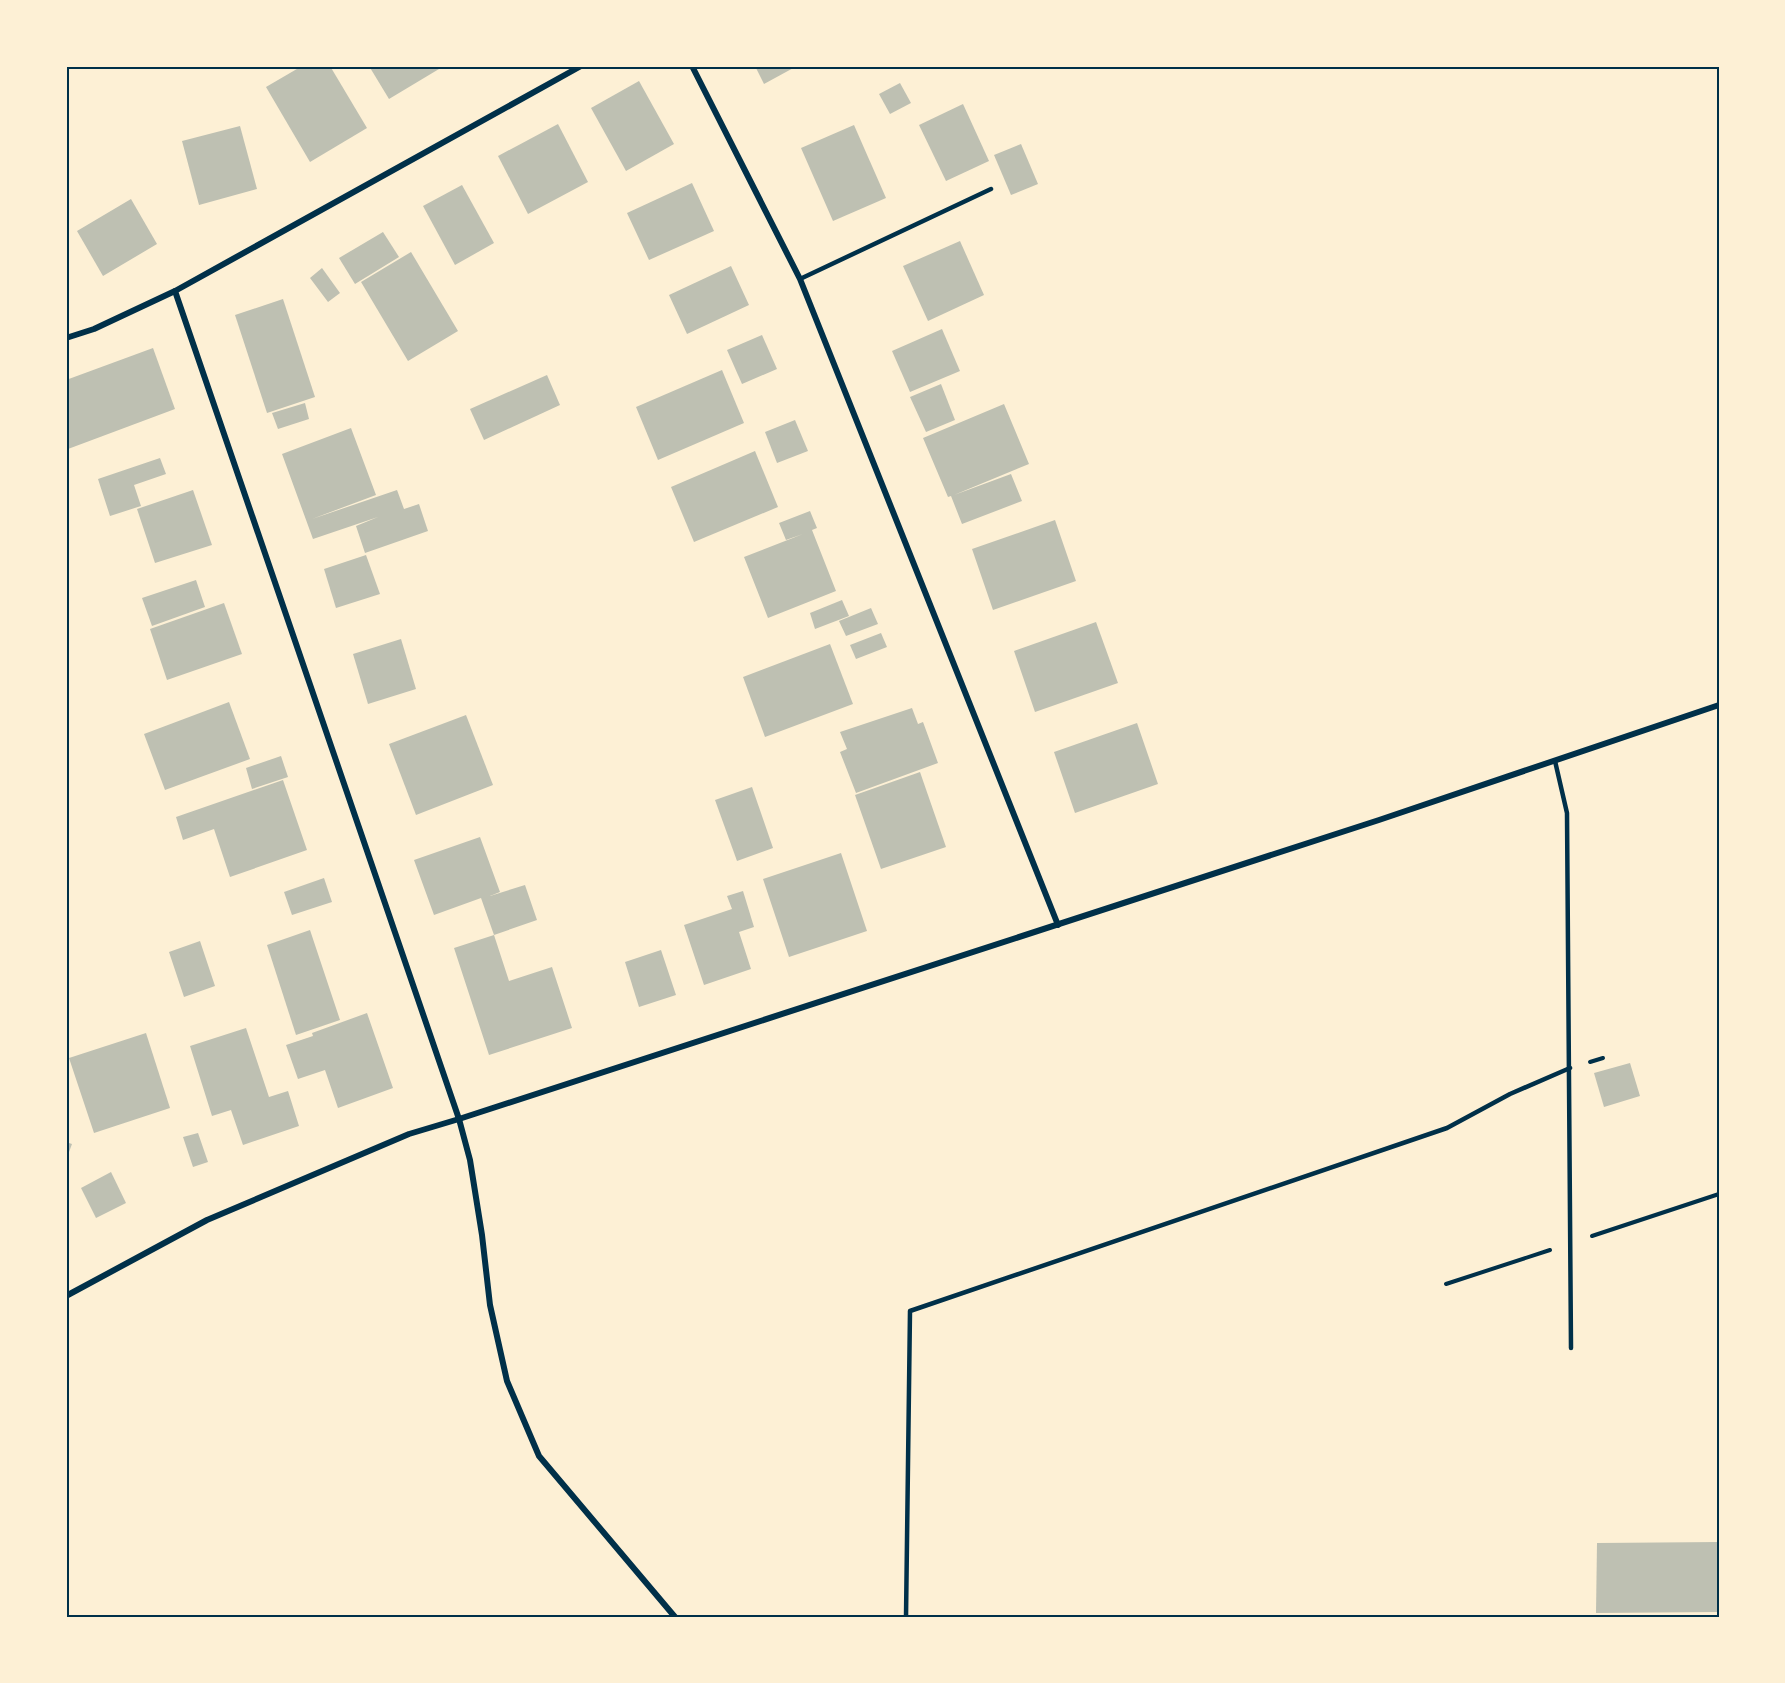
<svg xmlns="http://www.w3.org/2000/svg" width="1785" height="1683" viewBox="0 0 1785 1683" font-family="'Playfair Display',serif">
<rect width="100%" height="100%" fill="#fdf0d5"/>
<!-- building -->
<g fill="#bec0b2">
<polygon points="302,66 330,66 367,128 310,162 266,87"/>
<polygon points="369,66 444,66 389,99"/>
<polygon points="755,66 797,66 764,84"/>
<polygon points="639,81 674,144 626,171 591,108"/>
<polygon points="900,83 911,103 890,114 879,94"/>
<polygon points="963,104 989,161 946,181 919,125"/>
<polygon points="558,124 588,182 528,214 498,156"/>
<polygon points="854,125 886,198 833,221 801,148"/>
<polygon points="240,126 257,189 199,205 182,141"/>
<polygon points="1021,144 1038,184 1011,195 994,155"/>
<polygon points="692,183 714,231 649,260 627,213"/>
<polygon points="462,185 494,243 455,265 423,206"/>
<polygon points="131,199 157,244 103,276 77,231"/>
<polygon points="383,232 399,257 355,284 339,258"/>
<polygon points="960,241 984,295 928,321 903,266"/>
<polygon points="411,252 458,331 408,361 361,282"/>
<polygon points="731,266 749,305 687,334 669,295"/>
<polygon points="322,268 340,293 328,302 310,278"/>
<polygon points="283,299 315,397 267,413 235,315"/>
<polygon points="942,329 960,371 910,392 892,351"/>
<polygon points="762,335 777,369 742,384 727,350"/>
<polygon points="153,348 175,409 68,449 66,444 66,380"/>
<polygon points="722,370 744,423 658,460 636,407"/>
<polygon points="547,375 560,405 484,440 470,409"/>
<polygon points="941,384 955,420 926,432 910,397"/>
<polygon points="305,403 309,419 278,429 272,413"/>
<polygon points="1004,404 1029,464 954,495 1011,474 1022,501 962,524 951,496 948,497 923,438"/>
<polygon points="795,420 808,451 777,463 765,432"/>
<polygon points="351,428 376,495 312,519 397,490 404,509 419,504 428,531 365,553 356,526 378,517 313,539 282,454"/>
<polygon points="755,451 778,507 694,542 671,487"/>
<polygon points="160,458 166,474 134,485 141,506 110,516 98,479"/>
<polygon points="193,490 212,545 155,563 137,509"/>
<polygon points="810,511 817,528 812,530 836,591 768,618 744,557 803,534 786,540 779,523"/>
<polygon points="1055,520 1076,581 993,610 972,549"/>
<polygon points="366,555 380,594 336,608 324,569"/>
<polygon points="196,580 205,607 152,626 142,598"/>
<polygon points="842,600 849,616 815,629 810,613"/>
<polygon points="224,603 242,654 167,680 150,629"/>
<polygon points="871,608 878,624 846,636 839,621"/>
<polygon points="1096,622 1118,683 1035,712 1014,651"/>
<polygon points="881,633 887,647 856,659 850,645"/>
<polygon points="401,639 416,689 368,704 353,654"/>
<polygon points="830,644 853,704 765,737 743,677"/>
<polygon points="229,702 250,759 165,790 144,734"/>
<polygon points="912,708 918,724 923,722 938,763 856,793 840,752 847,749 840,732"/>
<polygon points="466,715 493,785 416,815 389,744"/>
<polygon points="1137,723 1158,784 1075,813 1054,752"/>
<polygon points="281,756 288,777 252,789 246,768"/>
<polygon points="920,772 946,847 881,869 855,795"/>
<polygon points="283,780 307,850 230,877 214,829 183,840 176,817"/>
<polygon points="752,787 773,848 737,861 715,800"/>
<polygon points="480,837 500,892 490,896 525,885 537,920 494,935 509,981 552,967 572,1028 489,1055 454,948 494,935 481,898 434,915 414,860"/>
<polygon points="841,853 867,931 789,957 763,879"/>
<polygon points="324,878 332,902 292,915 284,892"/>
<polygon points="743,891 754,927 739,932 751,969 704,985 684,925 732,909 727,896"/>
<polygon points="310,930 340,1020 296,1035 267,945"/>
<polygon points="200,941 215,986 184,997 169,952"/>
<polygon points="661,950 676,995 639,1007 625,962"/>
<polygon points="367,1013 393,1088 338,1108 325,1070 298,1079 286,1045 313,1036 312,1033"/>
<polygon points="246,1028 269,1097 288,1091 299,1126 243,1145 231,1110 212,1116 190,1046"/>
<polygon points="146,1033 170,1108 94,1133 69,1058"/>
<polygon points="1630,1063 1640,1096 1604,1107 1594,1073"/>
<polygon points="198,1133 208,1162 193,1167 183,1137"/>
<polygon points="66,1142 72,1144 66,1160"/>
<polygon points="111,1172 126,1203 96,1218 81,1188"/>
<polygon points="1719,1542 1719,1612 1596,1613 1597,1543"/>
</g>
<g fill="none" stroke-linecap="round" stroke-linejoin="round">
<!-- path -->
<g stroke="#003049" stroke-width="4">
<polyline points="1590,1062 1603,1058"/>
<polyline points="1592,1236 1719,1194"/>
<polyline points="1446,1284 1550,1250"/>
</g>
<!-- service -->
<g stroke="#003049" stroke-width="4.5">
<polyline points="800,279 991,189"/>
<polyline points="1555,761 1567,813 1571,1348"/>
<polyline points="906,1617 910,1311 1447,1128 1510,1094 1570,1068"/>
</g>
<!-- minor -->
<g stroke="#003049" stroke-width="6">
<polyline points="692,66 800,279 1058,925"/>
<polyline points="175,291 459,1119 470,1160 482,1235 490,1305 507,1381 539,1456 675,1617"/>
<polyline points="66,338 94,329 175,291 581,66"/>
<polyline points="66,1296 207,1220 409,1134 459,1119 1379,820 1719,705"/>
</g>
</g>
<!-- border -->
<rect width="1785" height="1683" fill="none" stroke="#fdf0d5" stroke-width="135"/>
<rect x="68" y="68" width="1650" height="1548" fill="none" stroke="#003049" stroke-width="2"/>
</svg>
